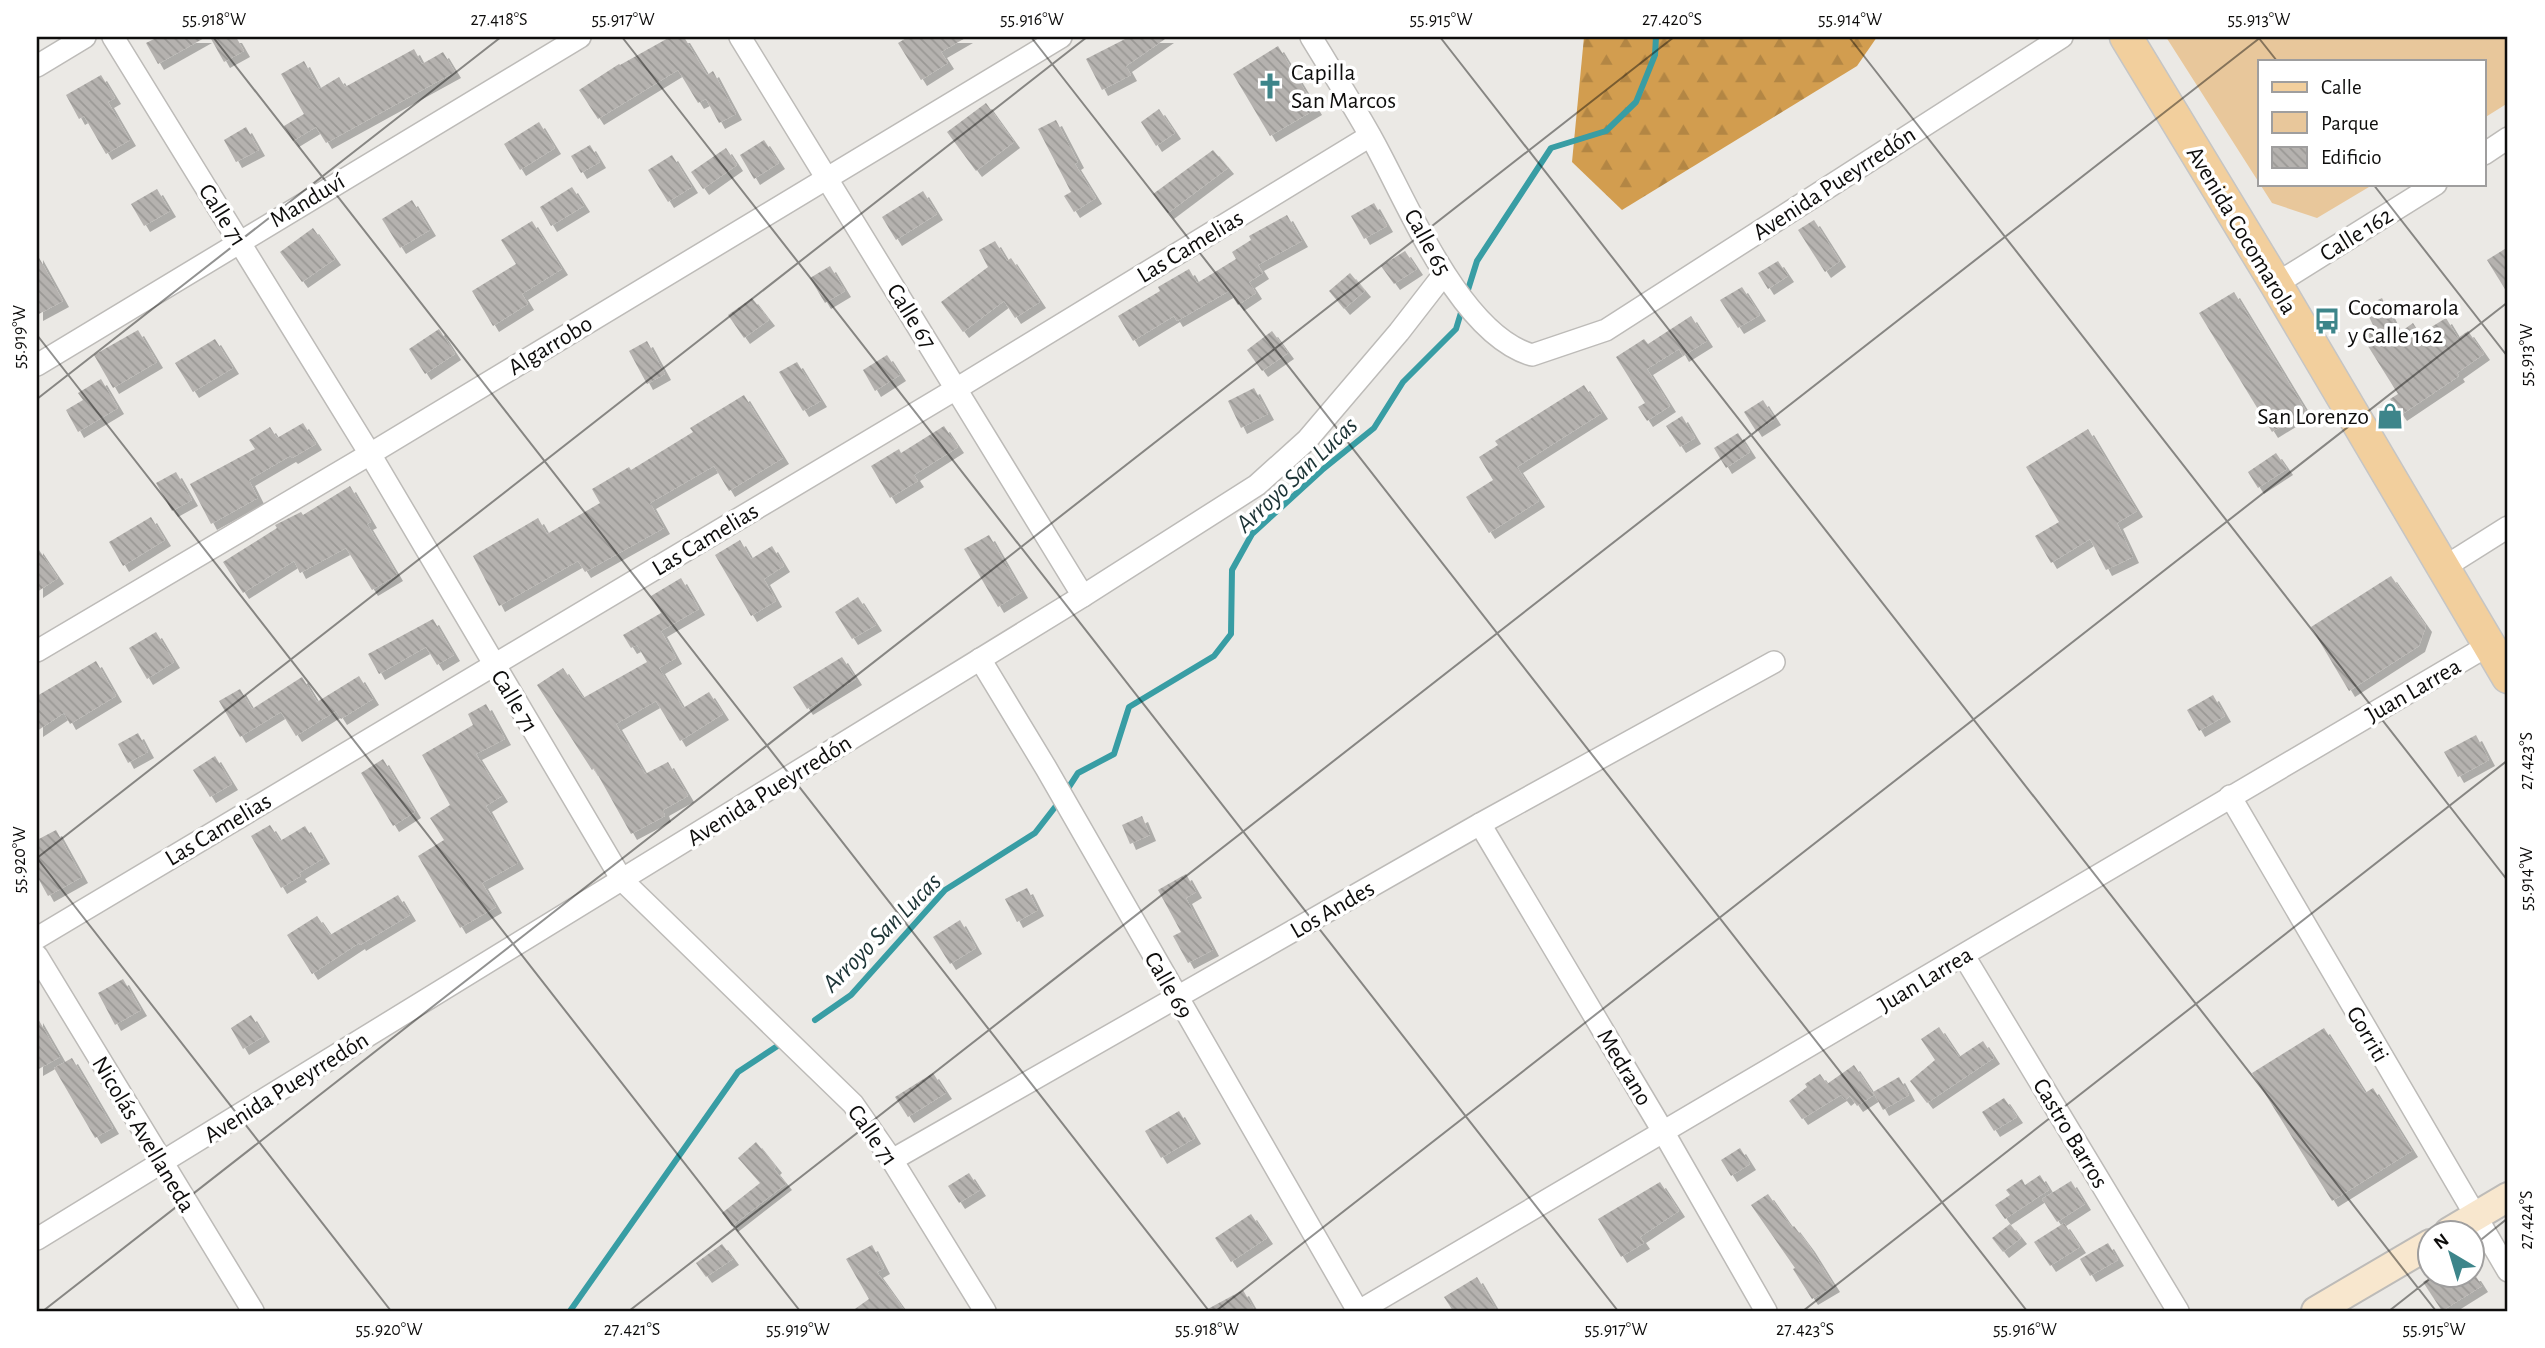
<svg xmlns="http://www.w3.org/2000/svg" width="2545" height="1348" viewBox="0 0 2545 1348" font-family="'Alegreya Sans',sans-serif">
<defs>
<pattern id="forest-firs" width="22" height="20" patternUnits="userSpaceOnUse" patternTransform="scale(1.75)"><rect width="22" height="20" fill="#d29d4f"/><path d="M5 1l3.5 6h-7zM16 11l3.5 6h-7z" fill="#b38644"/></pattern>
<pattern id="building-back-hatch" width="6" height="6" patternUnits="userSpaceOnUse" patternTransform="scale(1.75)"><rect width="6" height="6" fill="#b5b2af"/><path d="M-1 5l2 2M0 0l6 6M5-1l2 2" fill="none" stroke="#9a9895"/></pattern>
<filter id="shadow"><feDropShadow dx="6" dy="6" stdDeviation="0" flood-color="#0004"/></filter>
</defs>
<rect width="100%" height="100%" fill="#ebe9e5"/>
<!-- green -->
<polygon fill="#e8c79b" points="2166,37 2508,37 2508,103 2484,118 2484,61 2260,61 2260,184 2374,184 2317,218 2272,203"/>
<!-- forest -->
<polygon fill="url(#forest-firs)" points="1584,37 1877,37 1857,66 1622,210 1572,162"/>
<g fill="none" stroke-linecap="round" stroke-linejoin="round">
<!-- stream -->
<g stroke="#389da4" stroke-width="6">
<polyline points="1466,296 1477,261 1551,148 1606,131 1636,102 1655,55 1656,37"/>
<polyline points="1065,793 1078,773 1114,754 1129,707 1214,656 1231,634 1232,570 1252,534 1322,470 1374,428 1403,382 1456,329 1463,306"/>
<polyline points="815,1020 851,995 945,890 1035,833 1059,802"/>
<polyline points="570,1311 738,1072 782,1043"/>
</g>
</g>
<!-- building -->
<g fill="url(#building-back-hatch)" filter="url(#shadow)">
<polygon points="158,37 206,37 158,64 146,43"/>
<polygon points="210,37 236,37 244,51 224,62"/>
<polygon points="670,37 684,37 707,75 713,71 736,114 719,123 706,99 698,103 678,70 598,119 579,90 619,64 620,65"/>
<polygon points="908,37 967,37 941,52 948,63 921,80 898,43"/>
<polygon points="1129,37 1168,37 1126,66 1131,75 1102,90 1086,59"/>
<polygon points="1278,46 1316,109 1270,136 1233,74"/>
<polygon points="414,49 422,64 443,52 455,72 326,143 316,127 293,141 284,126 304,114 281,74 304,61 319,89 339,77 345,87"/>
<polygon points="101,75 115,98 108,102 130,140 106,154 84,116 79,119 66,95"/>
<polygon points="986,103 1014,142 976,171 947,132"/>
<polygon points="1159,109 1175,133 1156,146 1141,122"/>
<polygon points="1056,120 1078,162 1075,164 1096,198 1074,212 1064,196 1071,192 1038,129"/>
<polygon points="539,122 555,148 520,170 504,144"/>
<polygon points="246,127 259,150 236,162 224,140"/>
<polygon points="764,140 779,163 754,179 740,155"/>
<polygon points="590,145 600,162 581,173 571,156"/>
<polygon points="726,148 737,165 703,189 691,172"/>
<polygon points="1213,150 1228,168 1168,213 1153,194"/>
<polygon points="672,155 692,187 668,202 648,170"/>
<polygon points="572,187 584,206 551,226 540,207"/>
<polygon points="157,189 170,211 144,226 131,204"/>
<polygon points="923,191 937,214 896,240 882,217"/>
<polygon points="412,200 430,230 400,248 382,219"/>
<polygon points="1374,203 1387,226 1364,239 1351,216"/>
<polygon points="1287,215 1302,241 1258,265 1263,273 1249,282 1256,293 1238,305 1229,291 1177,321 1174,316 1133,341 1118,316 1160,291 1158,287 1189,269 1197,283 1236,259 1232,252 1251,240 1249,236"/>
<polygon points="1814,220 1840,261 1825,272 1798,230"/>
<polygon points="532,221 562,269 522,294 528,304 493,326 472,291 516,264 501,240"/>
<polygon points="313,228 335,259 302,282 280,252"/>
<polygon points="995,241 1007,261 1011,258 1040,302 1015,318 1004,301 963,332 941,302 988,267 979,250"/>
<polygon points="2508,247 2508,294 2487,260"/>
<polygon points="1405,251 1417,269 1394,284 1381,266"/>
<polygon points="37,254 63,301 37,315"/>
<polygon points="1778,261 1788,276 1768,289 1758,273"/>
<polygon points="830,266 845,291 825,303 810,278"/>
<polygon points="1350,273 1365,291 1344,309 1329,291"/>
<polygon points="1742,287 1760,315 1738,328 1720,300"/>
<polygon points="2234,292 2306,411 2272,432 2199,313"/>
<polygon points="752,298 769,320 744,338 728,315"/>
<polygon points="2382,298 2399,333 2413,323 2420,334 2446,318 2458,338 2468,331 2484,354 2457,373 2459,376 2401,415 2390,399 2398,394 2361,335 2373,325 2364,307"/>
<polygon points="1691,316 1707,341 1683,356 1679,349 1647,369 1670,406 1647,421 1638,407 1645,403 1616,357 1644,339 1648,344"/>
<polygon points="439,329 455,354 425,374 409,349"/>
<polygon points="138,330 157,362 113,388 94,355"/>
<polygon points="1272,331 1288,353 1262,371 1247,350"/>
<polygon points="215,339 233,368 193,392 175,363"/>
<polygon points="647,341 665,374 647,384 629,351"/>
<polygon points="887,355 900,375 875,391 863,370"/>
<polygon points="797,362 821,401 803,411 779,372"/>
<polygon points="101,379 118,408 78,432 66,410 83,400 78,393"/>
<polygon points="1584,385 1602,413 1517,467 1539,501 1489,533 1466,497 1493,480 1479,457 1498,445 1495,441"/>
<polygon points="1254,388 1268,414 1241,428 1228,401"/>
<polygon points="744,395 783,458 729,491 714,466 650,503 664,528 585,572 578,561 499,606 473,556 538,518 547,534 600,503 592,489 629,467 631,470 693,432 690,428"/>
<polygon points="1763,400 1775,419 1756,431 1744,412"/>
<polygon points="1682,416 1695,438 1680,447 1666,426"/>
<polygon points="303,423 316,444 292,458 290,456 249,480 258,498 211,524 190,484 255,449 249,440 270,427 277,438"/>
<polygon points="944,426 958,447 914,475 918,481 890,498 871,466 899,449 901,453"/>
<polygon points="2088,429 2137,511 2117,523 2133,557 2106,570 2090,539 2051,563 2035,536 2059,522 2026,467"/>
<polygon points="1738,433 1750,452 1726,468 1714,448"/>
<polygon points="2276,453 2287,469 2258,488 2248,472"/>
<polygon points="176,472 192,500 172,511 156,483"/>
<polygon points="350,486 371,522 367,524 397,575 372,590 346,548 300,573 294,561 243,593 223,562 277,528 275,525 301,512 303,515"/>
<polygon points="151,517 165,540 123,566 109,542"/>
<polygon points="989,535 1022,592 998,607 964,549"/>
<polygon points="740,540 751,559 772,546 784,566 764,579 776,601 751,616 715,555"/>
<polygon points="37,547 58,578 37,592"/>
<polygon points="2391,576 2426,626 2419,646 2349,691 2311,627"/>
<polygon points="681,578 699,609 661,631 676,658 659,668 683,708 709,692 723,714 680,741 656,701 616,724 645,774 668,762 688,796 663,810 665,816 631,834 594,768 592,770 537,685 563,668 583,698 647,662 637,645 631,648 623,635 661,613 651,596"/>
<polygon points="858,597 876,625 852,639 835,612"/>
<polygon points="433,619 454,655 437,665 426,647 379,674 368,654"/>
<polygon points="156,632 174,662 147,679 129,648"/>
<polygon points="842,657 856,679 807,709 793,687"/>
<polygon points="96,661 116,696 70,724 64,713 37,731 37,696"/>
<polygon points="359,676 373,699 341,719 336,711 296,736 281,712 240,737 219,701 240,689 252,709 302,677 317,702"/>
<polygon points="2213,695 2225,716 2199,731 2187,710"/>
<polygon points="486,704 505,739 476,754 502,796 486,806 518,863 482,883 496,907 460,928 418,856 444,840 430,818 450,805 422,755 473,725 468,714"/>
<polygon points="138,733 148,752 128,763 118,744"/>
<polygon points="2476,735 2489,760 2458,777 2444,752"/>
<polygon points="215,756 232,784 210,797 193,770"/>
<polygon points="383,759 415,812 393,826 361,773"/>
<polygon points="1142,816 1150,835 1130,844 1122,825"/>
<polygon points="270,825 280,841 305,826 324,858 299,873 301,876 281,888 251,836"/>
<polygon points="56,830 82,877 48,896 37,876 37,840"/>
<polygon points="1186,874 1196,892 1186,898 1213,950 1188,963 1173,936 1181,932 1158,890"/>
<polygon points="1027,888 1038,910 1017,922 1005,899"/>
<polygon points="398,895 410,915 360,945 359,943 312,974 287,935 317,916 330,935"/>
<polygon points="960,920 976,948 950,964 933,937"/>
<polygon points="123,979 141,1010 115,1025 98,993"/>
<polygon points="251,1015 264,1036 243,1049 231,1028"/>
<polygon points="37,1017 60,1057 37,1070"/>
<polygon points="1939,1027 1959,1057 1983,1041 1994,1058 1927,1103 1910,1081 1935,1060 1921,1039"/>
<polygon points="2324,1028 2365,1093 2373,1088 2412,1151 2332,1201 2252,1073"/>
<polygon points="72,1058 113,1128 95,1138 54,1068"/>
<polygon points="1854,1065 1874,1095 1857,1106 1850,1096 1845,1100 1841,1095 1802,1119 1789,1101 1807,1087 1805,1084 1820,1074 1827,1084"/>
<polygon points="933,1073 946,1093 908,1117 895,1097"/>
<polygon points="1899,1077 1909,1095 1883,1110 1873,1092"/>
<polygon points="2004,1098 2017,1117 1994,1131 1982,1112"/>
<polygon points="1179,1111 1195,1138 1161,1158 1145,1131"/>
<polygon points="756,1142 776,1167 774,1169 786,1184 732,1226 722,1213 760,1183 738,1158"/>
<polygon points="1740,1148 1750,1164 1731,1176 1721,1160"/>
<polygon points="969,1173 980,1190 959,1203 948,1186"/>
<polygon points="2040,1175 2049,1190 2005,1219 1995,1205 2010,1195 2006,1190 2022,1179 2025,1185"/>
<polygon points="2071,1181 2085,1204 2057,1222 2042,1199"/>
<polygon points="1660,1182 1679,1211 1640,1237 1644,1243 1621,1257 1598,1219"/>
<polygon points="1768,1194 1792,1228 1794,1226 1809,1246 1834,1286 1812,1299 1793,1269 1795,1268 1751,1205"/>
<polygon points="1251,1214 1267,1238 1231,1262 1215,1238"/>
<polygon points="2064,1223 2080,1247 2050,1266 2034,1242"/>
<polygon points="2010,1224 2021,1238 2003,1252 1992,1238"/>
<polygon points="2108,1243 2118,1260 2090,1276 2080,1259"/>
<polygon points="722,1244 733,1259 706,1277 696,1263"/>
<polygon points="872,1245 884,1268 877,1272 905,1311 852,1311 869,1299 846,1259"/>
<polygon points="2435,1275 2475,1275 2482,1286 2442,1311 2423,1282"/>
<polygon points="1477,1277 1497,1311 1453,1311 1444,1297"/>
<polygon points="1243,1290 1255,1311 1204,1311"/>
</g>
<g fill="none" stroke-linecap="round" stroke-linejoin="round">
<!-- minor casing -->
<g stroke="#bdbbb8" stroke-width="24">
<g id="minor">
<polyline points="113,37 370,454 622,880 853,1104 892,1160 985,1311"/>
<polyline points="740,37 1083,596"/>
<path d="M1311,37C1331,70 1352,103 1371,137C1407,201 1459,334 1532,355L1606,330L2062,37"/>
<polyline points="37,66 85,37"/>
<polyline points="2484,154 2508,138"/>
<polyline points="2276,284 2436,184"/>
<polyline points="37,365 580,37"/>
<polyline points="2443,568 2508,527"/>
<polyline points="37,651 370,454 1061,37"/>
<polyline points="980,659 1046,768 1358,1311"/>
<polyline points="2230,796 2508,1271"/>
<polyline points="1480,824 1664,1133 1766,1311"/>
<polyline points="37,938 956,389 1370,136"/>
<polyline points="37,956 253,1311"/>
<polyline points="1964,956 2178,1311"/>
<polyline points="892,1160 1480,824 1774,662"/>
<polyline points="37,1239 1083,596 1257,485 1307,440 1399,332 1444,274"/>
<polyline points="1359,1311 2489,645"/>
</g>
</g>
<!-- secondary casing -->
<g stroke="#bdbbb8" stroke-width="32">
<g id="secondary">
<polyline points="2449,1232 2508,1197"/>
<polyline points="2316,1311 2430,1244"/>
</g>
</g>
<!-- primary casing -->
<g stroke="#c5c5c5" stroke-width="35">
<polyline id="primary" points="2126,37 2276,284 2508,677"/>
</g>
<!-- minor -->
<use href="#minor" stroke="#fff" stroke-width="21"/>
<!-- secondary -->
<use href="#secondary" stroke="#f8e7ce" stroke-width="28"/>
<!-- primary -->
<use href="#primary" stroke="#f2cf9d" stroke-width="32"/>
</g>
<!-- ticks -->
<path fill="none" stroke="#0e0d0c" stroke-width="2" stroke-opacity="0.45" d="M213,37L1209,1311M622,37L1618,1311M1031,37L2027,1311M1440,37L2436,1311M1849,37L2508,881M2258,37L2277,61M2373,184L2508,357M37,335L800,1311M37,399L501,37M37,858L391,1311M37,858L1087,37M2472,1247L2508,1218M43,1311L1674,37M629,1311L2261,37M1216,1311L2508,302M1803,1311L2508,760M2389,1311L2436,1274"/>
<!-- icons -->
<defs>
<g id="church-bare" transform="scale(2.1)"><path d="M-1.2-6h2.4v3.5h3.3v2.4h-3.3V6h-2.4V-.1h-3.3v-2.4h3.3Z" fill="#3d858a" stroke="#fff" stroke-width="2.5" paint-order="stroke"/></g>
<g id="bus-bare" transform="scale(2.1)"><path d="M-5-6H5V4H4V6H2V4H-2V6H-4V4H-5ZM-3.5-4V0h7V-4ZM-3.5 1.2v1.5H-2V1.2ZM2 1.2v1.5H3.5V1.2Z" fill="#3d858a" stroke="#fff" stroke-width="2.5" paint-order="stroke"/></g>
<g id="shop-bare" transform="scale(2.1)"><path d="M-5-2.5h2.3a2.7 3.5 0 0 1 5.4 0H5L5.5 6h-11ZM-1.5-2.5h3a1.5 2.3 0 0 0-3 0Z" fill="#3d858a" stroke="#fff" stroke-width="2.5" paint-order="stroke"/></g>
</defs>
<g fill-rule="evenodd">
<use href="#church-bare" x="1270" y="86"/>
<use href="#bus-bare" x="2327" y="321"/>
<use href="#shop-bare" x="2390" y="416"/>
</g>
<g text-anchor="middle" stroke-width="7" stroke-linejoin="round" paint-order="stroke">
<!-- poi labels -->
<g font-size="24" fill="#0e0d0c" stroke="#fff" text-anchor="start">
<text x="1291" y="80">Capilla<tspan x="1291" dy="28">San Marcos</tspan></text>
<text x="2348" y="315">Cocomarola<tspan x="2348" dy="28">y Calle 162</tspan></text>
<text x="2369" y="424" text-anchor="end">San Lorenzo</text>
</g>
<!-- street labels -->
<g font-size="24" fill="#0e0d0c" stroke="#fff">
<text transform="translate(1834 183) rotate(-33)" y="8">Avenida Pueyrredón</text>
<text transform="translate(307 200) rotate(-31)" y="8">Manduví</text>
<text transform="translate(223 215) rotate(58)" y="8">Calle 71</text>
<text transform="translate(2242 230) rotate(59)" y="8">Avenida Cocomarola</text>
<text transform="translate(2356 234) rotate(-32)" y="8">Calle 162</text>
<text transform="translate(1428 242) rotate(61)" y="8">Calle 65</text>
<text transform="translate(1190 246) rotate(-31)" y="8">Las Camelias</text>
<text transform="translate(912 316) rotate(58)" y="8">Calle 67</text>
<text transform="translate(550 345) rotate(-31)" y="8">Algarrobo</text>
<text transform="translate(705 539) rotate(-31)" y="8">Las Camelias</text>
<text transform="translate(2413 690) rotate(-30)" y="8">Juan Larrea</text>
<text transform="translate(515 701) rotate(59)" y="8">Calle 71</text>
<text transform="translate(769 790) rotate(-32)" y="8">Avenida Pueyrredón</text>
<text transform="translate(218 829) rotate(-31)" y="8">Las Camelias</text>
<text transform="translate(1332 909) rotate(-30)" y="8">Los Andes</text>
<text transform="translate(1925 979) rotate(-31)" y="8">Juan Larrea</text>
<text transform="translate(1169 985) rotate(60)" y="8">Calle 69</text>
<text transform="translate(2368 1034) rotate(60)" y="8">Gorriti</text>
<text transform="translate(1625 1067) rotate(59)" y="8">Medrano</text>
<text transform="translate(286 1087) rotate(-32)" y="8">Avenida Pueyrredón</text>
<text transform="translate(2071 1133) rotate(59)" y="8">Castro Barros</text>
<text transform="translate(144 1134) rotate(59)" y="8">Nicolás Avellaneda</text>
<text transform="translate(873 1135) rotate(55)" y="8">Calle 71</text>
</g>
<!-- water labels -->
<g font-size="26" font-style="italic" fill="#1d3436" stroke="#fff">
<text transform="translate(1296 474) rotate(-43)" y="9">Arroyo San Lucas</text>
<text transform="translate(881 932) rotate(-45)" y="9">Arroyo San Lucas</text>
</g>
</g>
<!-- border -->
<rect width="2545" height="1348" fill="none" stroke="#ffffff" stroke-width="77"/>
<!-- legend -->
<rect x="2258" y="60" width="228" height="126" fill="#ffffff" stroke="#9f9e9e" stroke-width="2"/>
<rect x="2272" y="82" width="35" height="10" fill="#f2cf9d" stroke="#9f9e9e" stroke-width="2"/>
<text x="2321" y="94" font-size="21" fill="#0e0d0c">Calle</text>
<rect x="2272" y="112" width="35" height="21" fill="#e8c79b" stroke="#9f9e9e" stroke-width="2"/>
<text x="2321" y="130" font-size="21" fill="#0e0d0c">Parque</text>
<rect x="2272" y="147" width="35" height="21" fill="url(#building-back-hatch)" stroke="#9f9e9e" stroke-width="2"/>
<text x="2321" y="164" font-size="21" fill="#0e0d0c">Edificio</text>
<!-- north arrow -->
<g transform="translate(2451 1254) rotate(322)"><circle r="33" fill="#ffffff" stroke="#9f9e9e" stroke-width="2"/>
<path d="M0-5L12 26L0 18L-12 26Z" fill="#3d858a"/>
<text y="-10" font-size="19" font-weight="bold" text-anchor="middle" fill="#0e0d0c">N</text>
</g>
<rect x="38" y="38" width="2468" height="1272" fill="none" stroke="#0e0d0c" stroke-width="2.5"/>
<g font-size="18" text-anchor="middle" fill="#0e0d0c">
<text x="214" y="25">55.918°W</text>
<text x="499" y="25">27.418°S</text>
<text x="623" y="25">55.917°W</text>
<text x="1032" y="25">55.916°W</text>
<text x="1441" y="25">55.915°W</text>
<text x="1672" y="25">27.420°S</text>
<text x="1850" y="25">55.914°W</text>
<text x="2259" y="25">55.913°W</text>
<text transform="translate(19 337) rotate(-90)" y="6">55.919°W</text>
<text transform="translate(2526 355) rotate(-90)" y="6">55.913°W</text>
<text transform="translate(2526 761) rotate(-90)" y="6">27.423°S</text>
<text transform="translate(19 860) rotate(-90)" y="6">55.920°W</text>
<text transform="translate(2526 879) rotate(-90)" y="6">55.914°W</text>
<text transform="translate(2526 1220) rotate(-90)" y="6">27.424°S</text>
<text x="389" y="1335">55.920°W</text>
<text x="632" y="1335">27.421°S</text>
<text x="798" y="1335">55.919°W</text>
<text x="1207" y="1335">55.918°W</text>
<text x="1616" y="1335">55.917°W</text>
<text x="1805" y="1335">27.423°S</text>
<text x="2025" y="1335">55.916°W</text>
<text x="2434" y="1335">55.915°W</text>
</g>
</svg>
